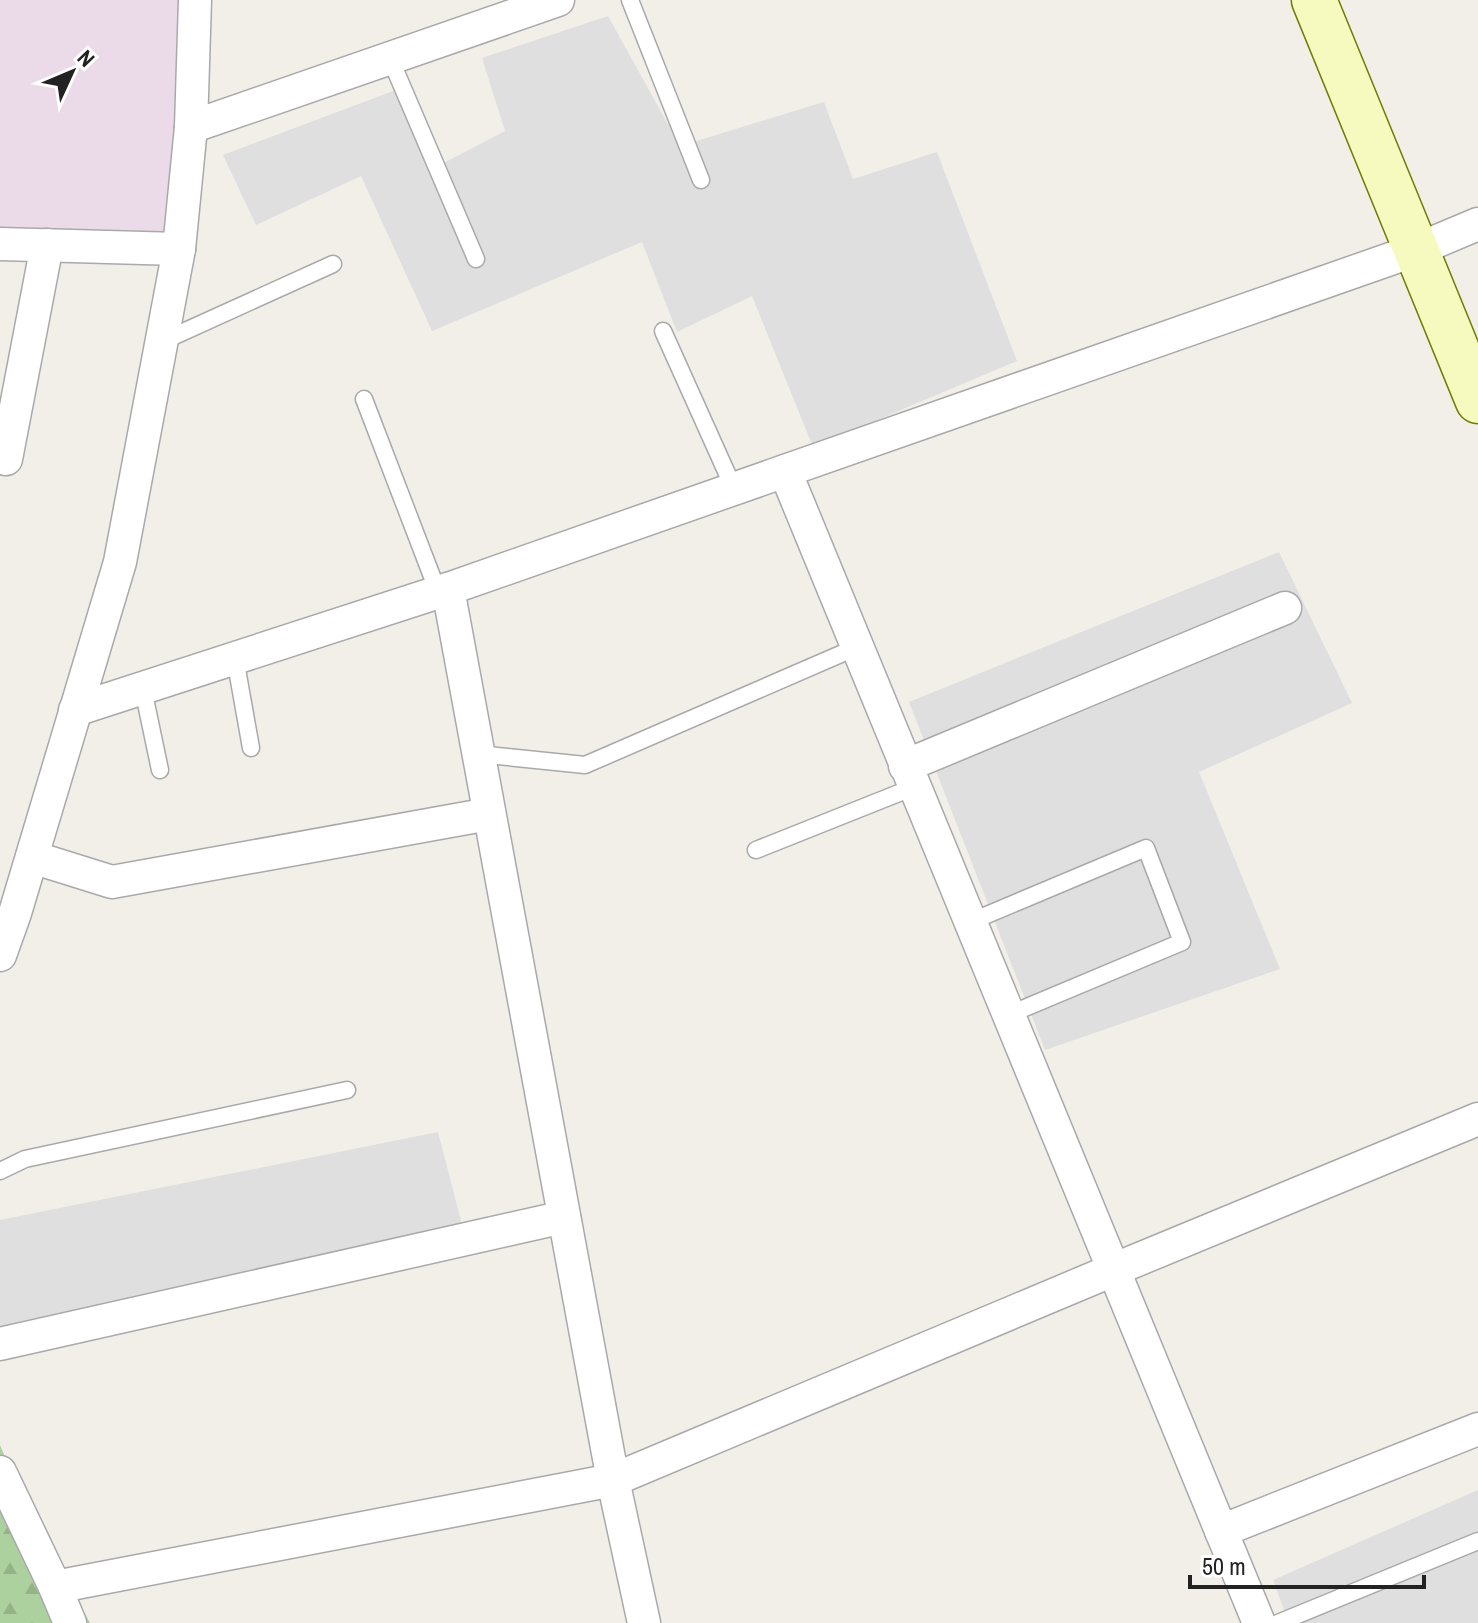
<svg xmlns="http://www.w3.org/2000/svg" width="1478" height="1623" viewBox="0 0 1478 1623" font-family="'Archivo Narrow',sans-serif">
<defs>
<pattern id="forest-firs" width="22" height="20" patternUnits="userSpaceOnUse" patternTransform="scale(2)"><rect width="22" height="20" fill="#add19e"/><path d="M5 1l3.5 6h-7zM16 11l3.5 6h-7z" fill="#95b388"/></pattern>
</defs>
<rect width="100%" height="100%" fill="#f2efe9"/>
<!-- residential -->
<g fill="#e0dfdf">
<polygon points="608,16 680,146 824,102 853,179 937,152 1017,361 813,447 752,296 677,332 642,242 432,331 361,176 256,225 223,155 409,85 438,166 505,131 482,58"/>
<polygon points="1279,552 1352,703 1199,772 1280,969 1045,1050 909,702"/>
<polygon points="438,1132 466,1240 0,1340 0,1220"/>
<polygon points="1478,1490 1478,1623 1289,1623 1273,1580"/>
</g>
<!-- industrial -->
<polygon fill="#ebdbe8" points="0,0 182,0 184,39 164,235 0,234"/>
<!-- forest -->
<polygon fill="url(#forest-firs)" points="0,1445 24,1503 90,1623 0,1623"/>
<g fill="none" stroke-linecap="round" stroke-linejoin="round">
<!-- lane casing -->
<g stroke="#a9a9a9" stroke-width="19">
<g id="lane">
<polyline points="630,0 701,180"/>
<polyline points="390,58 476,259"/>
<polyline points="663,331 734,489"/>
<polyline points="161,342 333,264"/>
<polyline points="364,399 438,592"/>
<polyline points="235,658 251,748"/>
<polyline points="143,689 160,770"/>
<polyline points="478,754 585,765 857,647"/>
<polyline points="756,850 914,787"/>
<polyline points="970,922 1146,848 1182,942 1008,1015"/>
<polyline points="0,1171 25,1159 347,1090"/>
<polyline points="1278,1623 1478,1541"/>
</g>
</g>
<!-- street casing -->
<g stroke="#a9a9a9" stroke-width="35">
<g id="street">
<polyline points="191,127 558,0"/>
<polyline points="0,244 179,249"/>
<polyline points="6,459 47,245"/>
<polyline points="785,471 1259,1623"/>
<polyline points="448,589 613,1480 644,1623"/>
<polyline points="75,710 448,589 1416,250 1478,224"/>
<polyline points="905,766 1285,608"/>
<polyline points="32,857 112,882 489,814"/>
<polyline points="0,955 15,913 120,562 179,249 191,127 195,0"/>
<polyline points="0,1344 564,1217"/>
<polyline points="0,1472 55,1587 70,1623"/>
<polyline points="1221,1531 1478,1429"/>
<polyline points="55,1587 613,1480 1113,1270 1478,1119"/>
</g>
</g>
<!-- secondary casing -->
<g stroke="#707d05" stroke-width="47">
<polyline id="secondary" points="1314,0 1478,401"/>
</g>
<!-- lane -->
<use href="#lane" stroke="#fff" stroke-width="16"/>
<!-- street -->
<use href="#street" stroke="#fff" stroke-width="32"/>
<!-- secondary -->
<use href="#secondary" stroke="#f7fabf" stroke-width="44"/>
</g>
<!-- north arrow -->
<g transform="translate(72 72) rotate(46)" stroke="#ffffff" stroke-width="6" paint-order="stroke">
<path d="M0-6L14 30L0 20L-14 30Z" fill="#222222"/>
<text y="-12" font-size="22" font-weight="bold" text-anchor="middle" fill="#222222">N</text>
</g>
<!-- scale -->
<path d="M1190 1575v12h234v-12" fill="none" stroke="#222222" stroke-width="4"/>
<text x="1202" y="1575" font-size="24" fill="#222222" stroke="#ffffff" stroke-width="6" paint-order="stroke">50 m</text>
</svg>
